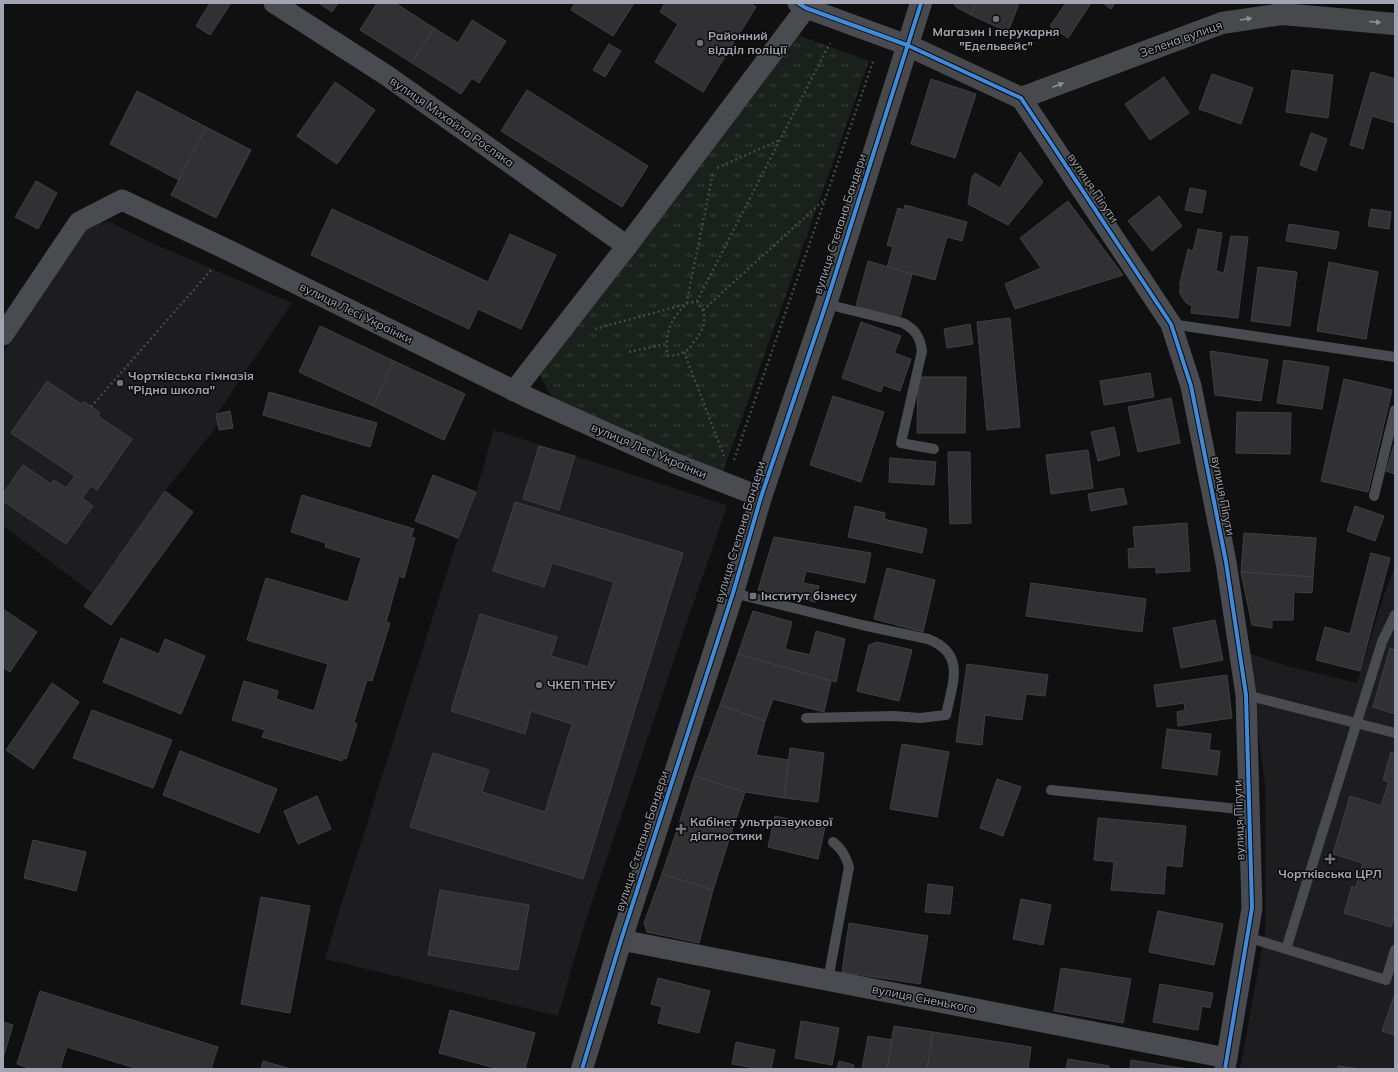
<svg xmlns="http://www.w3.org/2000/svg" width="1398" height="1072" viewBox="0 0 1398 1072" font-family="Mulish,sans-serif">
<defs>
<pattern id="grass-tufts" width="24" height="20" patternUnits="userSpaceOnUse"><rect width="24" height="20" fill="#1a201b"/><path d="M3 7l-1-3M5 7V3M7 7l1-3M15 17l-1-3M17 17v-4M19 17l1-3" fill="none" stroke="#383d3a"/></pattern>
</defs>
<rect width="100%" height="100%" fill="#101011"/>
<!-- built -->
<g fill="#1d1d1f">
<polygon points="110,222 152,243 292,303 217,414 218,425 165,491 92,593 3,526 3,353 68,253 84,225"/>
<polygon points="494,430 727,505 585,922 558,1016 325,959 342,902 458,538 476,492"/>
<polygon points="1395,566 1395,1069 1240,1069 1265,932 1265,785 1248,653 1288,666 1357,683 1383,598"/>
</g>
<!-- grass -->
<polygon fill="url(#grass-tufts)" points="792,33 869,61 722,474 560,406 548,391 540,375 658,212"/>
<!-- building -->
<g fill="#313133" stroke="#404044">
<polygon points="210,3 231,3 210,35 196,26"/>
<polygon points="319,3 338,3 332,12"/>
<polygon points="377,3 395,3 434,28 412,63 360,30"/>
<polygon points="575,3 634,3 613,36 571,10"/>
<polygon points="665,3 749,3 756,7 703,92 655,62 678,24 660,12"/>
<polygon points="954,3 976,3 971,15 956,7"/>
<polygon points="976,3 1019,3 1008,32 971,15"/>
<polygon points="1066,3 1091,3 1068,38 1050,26"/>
<polygon points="1103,3 1115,3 1111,9"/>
<polygon points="472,20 506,41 479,83 472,78 461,94 412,63 434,28 458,43"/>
<polygon points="609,44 621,51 605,77 593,70"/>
<polygon points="1292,70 1333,75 1328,118 1286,112"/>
<polygon points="1371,72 1395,79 1395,123 1372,116 1363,149 1350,145"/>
<polygon points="1212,74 1253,88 1241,124 1199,109"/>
<polygon points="1164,77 1189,113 1150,140 1125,104"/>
<polygon points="931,79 976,94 955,158 911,144"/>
<polygon points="335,82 375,110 337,164 297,136"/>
<polygon points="527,90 648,166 622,207 501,131"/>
<polygon points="137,91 206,127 179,180 110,144"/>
<polygon points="206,127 251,150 216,218 171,195"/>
<polygon points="1311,133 1327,139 1316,171 1300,165"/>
<polygon points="1020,152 1043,182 1008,225 968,204 972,177 975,173 1000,188"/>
<polygon points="36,181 57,193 38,229 15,217"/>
<polygon points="1190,188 1206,191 1202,213 1185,210"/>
<polygon points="1159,196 1182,226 1152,251 1128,221"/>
<polygon points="1068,201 1123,275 1015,309 1005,284 1041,268 1020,238"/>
<polygon points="905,205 967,222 962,241 947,237 935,280 887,267 893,247 887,245 898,208 904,210"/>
<polygon points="332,209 488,282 510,234 556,255 521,329 478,309 469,329 311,255"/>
<polygon points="1371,209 1391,212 1389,229 1368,226"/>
<polygon points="1289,224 1339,232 1336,249 1286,241"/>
<polygon points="1198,229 1222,233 1216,271 1224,273 1231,236 1248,237 1238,318 1191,313 1192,306 1186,303 1180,294 1180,283 1188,249 1193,251"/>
<polygon points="868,261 912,274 900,318 856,306"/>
<polygon points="1329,262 1378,272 1366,339 1317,331"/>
<polygon points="1258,267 1297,272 1290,326 1251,321"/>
<polygon points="1010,318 1020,427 987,430 977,322"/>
<polygon points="861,322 901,336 894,353 911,359 900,391 883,385 881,392 842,378"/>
<polygon points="970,324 973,344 947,348 944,329"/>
<polygon points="320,326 394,361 373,406 299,372"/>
<polygon points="1210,351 1268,360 1261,401 1215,395"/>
<polygon points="1284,360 1329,367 1322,409 1277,403"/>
<polygon points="394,361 465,394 444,440 373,406"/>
<polygon points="1150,373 1154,397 1104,405 1100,381"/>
<polygon points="918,377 966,377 965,433 917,433"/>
<polygon points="1344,379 1392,390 1368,492 1321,481"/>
<polygon points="47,381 81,404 83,402 86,403 100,413 98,416 132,439 97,490 91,486 82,498 93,506 66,544 3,501 3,494 23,465 51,484 54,480 66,488 75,476 11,433"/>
<polygon points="269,392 377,423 370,447 263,415"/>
<polygon points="833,396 884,412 861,482 810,465"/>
<polygon points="1171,398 1180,443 1138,452 1128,407"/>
<polygon points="230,411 233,428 219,430 216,414"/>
<polygon points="1237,412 1291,413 1290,454 1236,453"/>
<polygon points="1114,427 1120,455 1098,461 1091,432"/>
<polygon points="1395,442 1395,474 1386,471"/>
<polygon points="539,446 575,456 559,510 523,499"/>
<polygon points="1088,450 1093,488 1051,494 1046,455"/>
<polygon points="948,452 970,452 971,523 950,524"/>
<polygon points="890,458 936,462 934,485 889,482"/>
<polygon points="433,475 476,492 458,538 415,521"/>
<polygon points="1123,488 1127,504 1091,511 1088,494"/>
<polygon points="165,491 193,512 111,625 84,606"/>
<polygon points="302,495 414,529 411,537 415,538 404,578 399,576 386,622 390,623 372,681 367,680 354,722 357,724 346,759 343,758 342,761 262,737 265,730 232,720 244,681 278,691 276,699 314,711 328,664 247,640 266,578 348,602 361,558 325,547 326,543 291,532"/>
<polygon points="515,502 683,553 583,879 410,827 433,753 489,770 482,792 545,812 572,724 531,711 525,734 451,711 480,614 557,637 551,656 588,667 614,582 552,563 544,587 493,571"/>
<polygon points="855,506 885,513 884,519 927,529 922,553 848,537"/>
<polygon points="1355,506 1384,516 1375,541 1347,531"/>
<polygon points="1187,523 1190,571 1156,573 1156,567 1129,568 1128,549 1135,548 1133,527"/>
<polygon points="1244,533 1316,538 1313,577 1241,572"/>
<polygon points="774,537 871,553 865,583 806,571 803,583 819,586 816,602 758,590"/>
<polygon points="1371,553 1390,558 1360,671 1316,660 1325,627 1350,634"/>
<polygon points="887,568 935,580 923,632 874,619"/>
<polygon points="1241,572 1313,577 1312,593 1294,592 1293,620 1272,620 1272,628 1252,625"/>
<polygon points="1031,583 1146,599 1142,632 1026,616"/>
<polygon points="3,609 37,632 10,672 3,667"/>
<polygon points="753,611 792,622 785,649 810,655 816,631 845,639 836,682 738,654"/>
<polygon points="1215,620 1223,660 1181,668 1173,628"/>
<polygon points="121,638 159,654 165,639 205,656 181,714 103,682"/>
<polygon points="877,642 912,650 899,701 857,691 869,645"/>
<polygon points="1390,648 1395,650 1395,714 1373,707"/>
<polygon points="738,654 831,681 824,712 773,699 765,721 720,705"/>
<polygon points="967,664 1048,675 1045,696 1026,694 1022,720 985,715 982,745 956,742"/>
<polygon points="1227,675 1232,718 1178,726 1177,712 1185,710 1184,703 1157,707 1154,685"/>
<polygon points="52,683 79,702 33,769 6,750"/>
<polygon points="720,705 765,721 756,755 789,760 784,798 745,792 694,776"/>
<polygon points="92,710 172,740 153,788 73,758"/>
<polygon points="1167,729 1211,734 1209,750 1220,751 1217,775 1162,768"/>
<polygon points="902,744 949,752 937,817 890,809"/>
<polygon points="790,748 824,753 818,802 784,798"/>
<polygon points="180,751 277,789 259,833 163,795"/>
<polygon points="1391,752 1395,754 1395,914 1391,927 1344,913 1352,886 1356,887 1363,863 1333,854 1350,796 1381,806 1389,782 1383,780"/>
<polygon points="694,776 745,792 728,843 678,827"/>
<polygon points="997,779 1021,787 1003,836 980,828"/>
<polygon points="317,796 331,829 298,844 284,811"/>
<polygon points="775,816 825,827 818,859 768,847"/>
<polygon points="1098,818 1186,826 1182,867 1166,865 1164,894 1111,890 1114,862 1094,860"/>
<polygon points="678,827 728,843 713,890 662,874"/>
<polygon points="33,840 86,852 76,891 24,878"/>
<polygon points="662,874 713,890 699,943 647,932 644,923"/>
<polygon points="928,884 953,887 950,914 925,912"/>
<polygon points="440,890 529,905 518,970 428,955"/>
<polygon points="261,897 310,906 290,1013 241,1004"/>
<polygon points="1021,899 1051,905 1043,945 1013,939"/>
<polygon points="1158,911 1223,924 1214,965 1149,952"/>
<polygon points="849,923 928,936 920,984 842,972"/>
<polygon points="1061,968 1131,979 1123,1023 1054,1011"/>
<polygon points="658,978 710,991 699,1033 658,1023 662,1007 651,1004"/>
<polygon points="1160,984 1213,993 1210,1008 1202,1006 1198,1030 1153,1022"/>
<polygon points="40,991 218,1047 211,1069 138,1069 67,1047 60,1069 32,1069 17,1064"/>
<polygon points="1395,993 1395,1035 1382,1031"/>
<polygon points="450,1010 535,1033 525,1069 499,1069 439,1053"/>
<polygon points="801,1021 839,1028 832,1065 795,1058"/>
<polygon points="3,1022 13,1025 3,1058"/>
<polygon points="894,1026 933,1032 927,1069 887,1069"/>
<polygon points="933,1032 1031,1047 1028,1069 927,1069"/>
<polygon points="868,1036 892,1040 887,1069 862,1069"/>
<polygon points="736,1042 775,1050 771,1069 761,1069 732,1064"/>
<polygon points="1068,1059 1109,1066 1109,1069 1066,1069"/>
<polygon points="1131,1060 1168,1066 1168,1069 1130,1069"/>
<polygon points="263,1061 291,1069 261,1069"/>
<polygon points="839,1061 854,1065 853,1069 837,1069"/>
<polygon points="1168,1066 1189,1069 1168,1069"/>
<polygon points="1338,1066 1361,1069 1338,1069"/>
</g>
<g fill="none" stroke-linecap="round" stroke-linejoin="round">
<!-- path -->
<g stroke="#46474a" stroke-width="2.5" stroke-dasharray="2 3" stroke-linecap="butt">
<polyline points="717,168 780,140"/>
<path d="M697,301C709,317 705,329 693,343C690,348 687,351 682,353C677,356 672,356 667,355C665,335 670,318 686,305L713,173"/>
<polyline points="703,310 824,200"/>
<polyline points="595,329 697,301 830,43"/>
<polyline points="629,352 666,344"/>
<polyline points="684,352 724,456"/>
<polyline points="91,407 212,269"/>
<polyline points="734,460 874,59"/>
</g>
<!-- lane -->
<g stroke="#4a4b50" stroke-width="10">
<path d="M826,304L903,323C916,330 920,337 922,351L901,443L934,449"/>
<polyline points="1171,324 1395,357"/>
<polyline points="1374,496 1395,410"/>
<path d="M733,593L862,625L928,639C967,654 952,684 946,715L920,718L894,716L806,718"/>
<polyline points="1246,695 1395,733"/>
<polyline points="1051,790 1249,810"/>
<polyline points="1247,937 1386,980 1395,950"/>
<polyline points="1286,949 1382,642 1395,615"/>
<path d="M828,980L849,867C846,856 842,849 833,842"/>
</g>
<!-- street -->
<g stroke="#4a4b50" stroke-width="21">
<polyline points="274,3 386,75 627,246"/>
<polyline points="798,3 806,8 907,45"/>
<polyline points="1021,98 1171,324 1191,386 1226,562 1246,695 1252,908 1225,1069"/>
<polyline points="3,335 79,222 122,200 228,250 529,398 674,463 761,497"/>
<polyline points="514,391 627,246 806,8"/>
<polyline points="621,940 1227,1058"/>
</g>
<!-- secondary -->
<g stroke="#48494d" stroke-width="22">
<polyline points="907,45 1021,98 1222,23 1282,14 1395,24"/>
<polyline points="582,1069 621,940 733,593 761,497 826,304 921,3"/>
</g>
<!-- cycleway casing -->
<g stroke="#0b0b0c" stroke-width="6">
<g id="cycleway">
<polyline points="798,3 806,8 907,45 1021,98 1171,324 1191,386 1226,562 1246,695 1252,908 1225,1069"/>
<polyline points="582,1069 621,940 733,593 761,497 826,304 921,3"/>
</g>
</g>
<!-- cycleway -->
<use href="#cycleway" stroke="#408adc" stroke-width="4"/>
</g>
<!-- one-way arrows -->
<defs><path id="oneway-solid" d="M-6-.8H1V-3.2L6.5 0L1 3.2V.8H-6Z"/></defs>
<g fill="#8c8e98">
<use href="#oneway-solid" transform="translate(1246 19) rotate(-9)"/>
<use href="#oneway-solid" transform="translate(1375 22) rotate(5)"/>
<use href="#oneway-solid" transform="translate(1058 85) rotate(-21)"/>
</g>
<!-- markers -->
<g fill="#6f7179" stroke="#0b0b0c" stroke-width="1.5">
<circle cx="996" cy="19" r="4"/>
<circle cx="700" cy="43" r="4"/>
<circle cx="120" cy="383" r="4"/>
<rect x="749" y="592" width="8" height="8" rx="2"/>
<circle cx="539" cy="685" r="4"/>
<path d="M679 823h4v4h4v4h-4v4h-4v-4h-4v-4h4z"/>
<path d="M1328 853h4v4h4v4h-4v4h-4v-4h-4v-4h4z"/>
</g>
<g text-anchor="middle" stroke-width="3" stroke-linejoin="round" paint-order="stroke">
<!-- poi labels -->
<g font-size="12" font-weight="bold" fill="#a2a5b1" stroke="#0b0b0c" text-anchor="start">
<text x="996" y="36" text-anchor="middle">Магазин і перукарня<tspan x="996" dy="14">"Едельвейс"</tspan></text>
<text x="708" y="40">Районний<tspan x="708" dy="14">відділ поліції</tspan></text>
<text x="128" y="380">Чортківська гімназія<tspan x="128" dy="14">"Рідна школа"</tspan></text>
<text x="761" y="600">Інститут бізнесу</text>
<text x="547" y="689">ЧКЕП ТНЕУ</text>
<text x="690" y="826">Кабінет ультразвукової<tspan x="690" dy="14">діагностики</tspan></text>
<text x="1330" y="878" text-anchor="middle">Чортківська ЦРЛ</text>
</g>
<!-- street labels -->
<g font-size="12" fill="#a2a5b1" stroke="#0b0b0c">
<text transform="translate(1181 39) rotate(-20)" y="4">Зелена вулиця</text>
<text transform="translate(452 122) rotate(35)" y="4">вулиця Михайла Росляка</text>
<text transform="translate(1093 188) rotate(56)" y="4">вулиця Пігути</text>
<text transform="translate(840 224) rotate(-72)" y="4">вулиця Степана Бандери</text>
<text transform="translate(356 313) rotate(26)" y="4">вулиця Лесі Українки</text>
<text transform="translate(649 451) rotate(23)" y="4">вулиця Лесі Українки</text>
<text transform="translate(1223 496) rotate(79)" y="4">вулиця Пігути</text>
<text transform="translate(740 532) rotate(-73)" y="4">вулиця Степана Бандери</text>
<text transform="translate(1239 820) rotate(-92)" y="4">вулиця Пігути</text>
<text transform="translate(642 841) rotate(-72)" y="4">вулиця Степана Бандери</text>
<text transform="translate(924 999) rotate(11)" y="4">вулиця Сненького</text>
</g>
</g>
<!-- border -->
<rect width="1398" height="1072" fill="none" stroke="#a2a5b1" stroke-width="8"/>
</svg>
